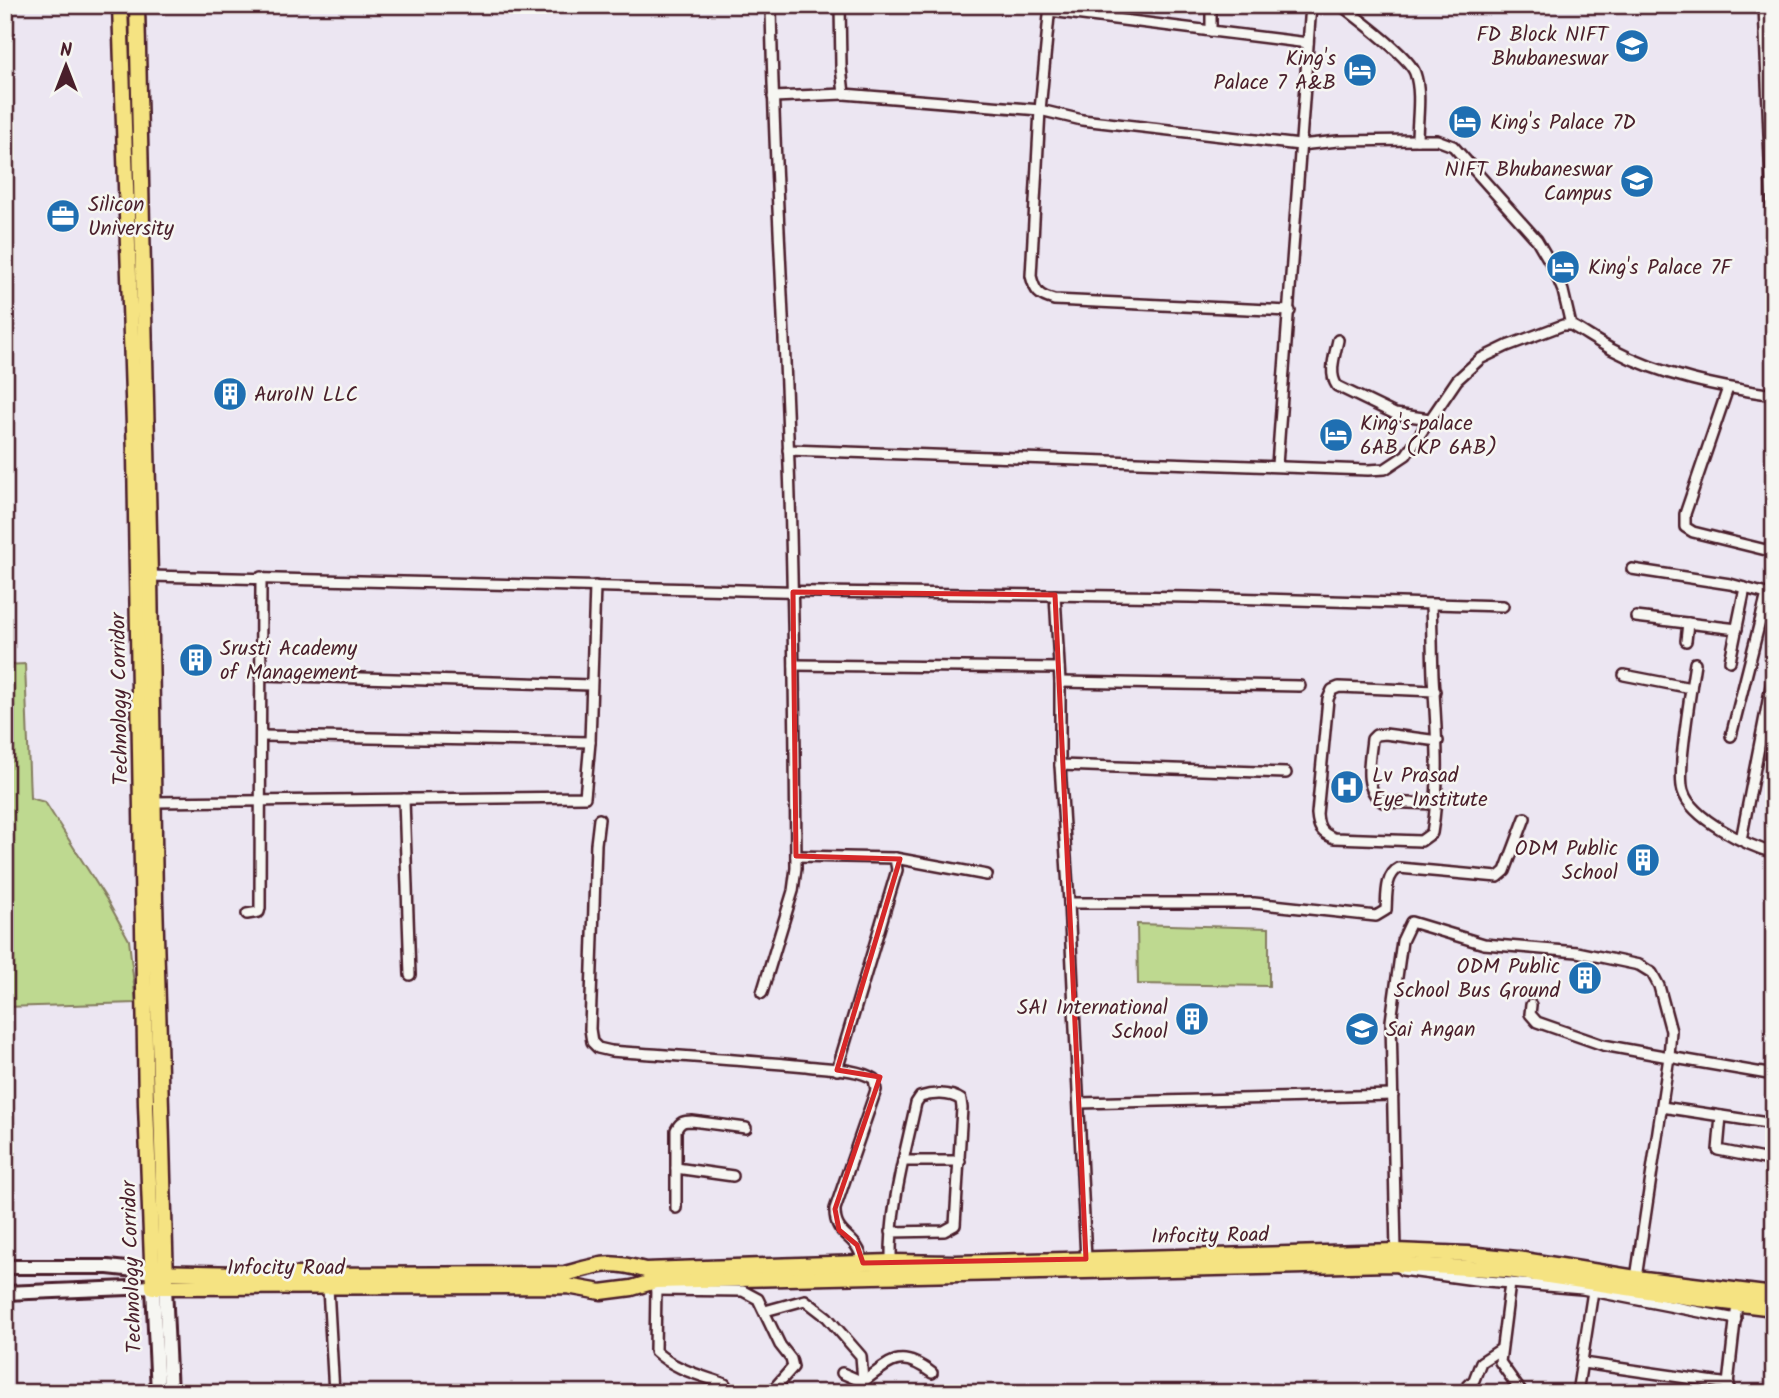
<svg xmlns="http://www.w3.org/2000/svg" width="1779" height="1398" viewBox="0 0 1779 1398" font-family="Kalam,sans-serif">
<rect width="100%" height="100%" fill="#ece6f2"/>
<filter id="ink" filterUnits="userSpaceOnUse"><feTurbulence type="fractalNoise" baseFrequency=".0143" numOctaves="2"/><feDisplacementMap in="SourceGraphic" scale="14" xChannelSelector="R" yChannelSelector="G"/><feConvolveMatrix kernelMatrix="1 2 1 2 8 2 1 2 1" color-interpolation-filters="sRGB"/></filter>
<g filter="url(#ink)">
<!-- green -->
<g fill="#bed990" stroke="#847c5e" stroke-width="2">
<polygon points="25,664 30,798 45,802 107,900 129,940 136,1003 5,1007 5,665"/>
<polygon points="1137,924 1269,928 1269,986 1138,984"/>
</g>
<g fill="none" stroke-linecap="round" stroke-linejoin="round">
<!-- street casing -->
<g stroke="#4a1f2b" stroke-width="14">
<g id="street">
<polyline points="840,5 841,67 844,94 1040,110 1082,120 1300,145 1338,141 1417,140 1437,140 1453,146 1537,240 1554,269 1563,291 1571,325"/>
<path d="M1050,5L1040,110L1031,276C1035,292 1039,296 1054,300L1290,311"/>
<polyline points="1211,5 1211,31"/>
<path d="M1341,5C1357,18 1409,56 1415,73C1422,93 1417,119 1417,140"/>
<polyline points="1764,5 1774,263"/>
<polyline points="1050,11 1308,43"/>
<polyline points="773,97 844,94"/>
<path d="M1338,340C1335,355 1328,373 1337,386L1395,414L1430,419"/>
<polyline points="1728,388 1685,514 1685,527 1693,532 1774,552"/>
<path d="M788,450L1368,470L1385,469L1406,455L1457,380L1480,359L1507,346L1563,325H1571C1585,333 1598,342 1613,350C1662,376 1719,387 1774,395"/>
<polyline points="1277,465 1311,5"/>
<polyline points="1632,569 1730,584 1774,596"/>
<polyline points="150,576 820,592 1190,597 1503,606"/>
<polyline points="1055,595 1060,682 1060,765 1069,903 1086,1259"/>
<path d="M1431,605C1432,629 1432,652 1433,676C1436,728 1441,781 1432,833L1421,841L1334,838C1321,833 1318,827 1317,814L1328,699L1332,690L1339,687L1435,691"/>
<polyline points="1636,617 1737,629"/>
<polyline points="1686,641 1688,623"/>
<polyline points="1730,661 1745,588"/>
<path d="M1695,663C1690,695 1685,726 1682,759C1682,769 1680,781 1683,791C1691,819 1748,846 1774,853"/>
<polyline points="794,665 1059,668"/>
<polyline points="262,675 591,685"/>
<polyline points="1624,675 1691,688"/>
<polyline points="1060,682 1300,686"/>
<polyline points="262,736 590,742"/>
<polyline points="1731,736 1767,594"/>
<polyline points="1060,765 1286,773"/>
<polyline points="404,799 410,975"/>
<polyline points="153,802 585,797 590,742 595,586"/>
<path d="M1434,804L1383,802C1362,789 1370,760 1372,739L1376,735L1385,734L1438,741"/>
<path d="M599,819L596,844L590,1029L592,1042L598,1048L611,1051C676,1056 741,1060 806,1066C827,1069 856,1068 874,1079L876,1090L835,1209C834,1239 858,1233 863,1263"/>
<polyline points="1741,840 1774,670"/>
<polyline points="796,856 895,858 897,870 837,1070"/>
<polyline points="895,858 987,875"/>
<path d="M1069,903H1254L1376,916L1386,910C1387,896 1385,875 1399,868L1498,877L1505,871L1525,818"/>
<polyline points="247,914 259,912 260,908 261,577"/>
<path d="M762,993L793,891L796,868C795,708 793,547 786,386C781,259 773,133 771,5"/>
<polyline points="1079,1103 1393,1095"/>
<polyline points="1662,1107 1774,1124"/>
<polyline points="1721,1116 1718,1150 1774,1161"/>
<polyline points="903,1161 960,1161"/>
<polyline points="676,1168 733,1176"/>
<path d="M676,1208V1130C680,1122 683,1121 692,1121L746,1128"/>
<path d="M891,1232L944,1231L955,1225L962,1108L961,1100C950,1092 932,1093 920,1097L916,1103C904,1159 890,1204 891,1262"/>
<polyline points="1396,1251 1391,1021 1402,941 1411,922 1484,944 1577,952 1639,965 1652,973 1659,986 1671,1031 1669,1057 1603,1045 1537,1022 1530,1014 1531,1005"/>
<polyline points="1402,1270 1475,1280 1582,1289 1736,1319"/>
<polyline points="1636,1278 1669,1057 1774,1075"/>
<polyline points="1510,1283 1500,1362 1522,1393"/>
<path d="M656,1286L655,1351C675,1370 700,1375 725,1384"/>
<polyline points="328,1288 334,1393"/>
<polyline points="656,1290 743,1291 758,1299 780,1345 791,1359 793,1367 770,1393"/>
<polyline points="765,1311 805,1300 827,1317 861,1356 864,1393"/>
<polyline points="1583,1363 1729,1384"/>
<path d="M842,1373L863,1382C891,1361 900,1349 932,1373"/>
<polyline points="1461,1393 1474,1380 1481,1362 1501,1349"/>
<polyline points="1577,1393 1593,1291"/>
<polyline points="1727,1393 1737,1304"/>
</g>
</g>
<!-- secondary casing -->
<g stroke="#4a1f2b" stroke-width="18">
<g id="secondary">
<polyline points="5,1267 108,1267 153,1272"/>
<polyline points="165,1287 170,1393"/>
<polyline points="5,1293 153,1287 158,1393"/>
</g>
</g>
<!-- primary casing -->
<g stroke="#4a1f2b" stroke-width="19">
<g id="primary">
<polyline points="120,5 135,456 146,1105 153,1287 567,1286 601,1292 632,1288 655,1281 1391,1264 1508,1270 1700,1299 1774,1308"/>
<polyline points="137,5 150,576 155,900 166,1281"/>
<path d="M153,1272L282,1275L565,1274C599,1264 610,1260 645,1270L891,1262L954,1263L1396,1251L1468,1254L1517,1259L1636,1278L1774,1295"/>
</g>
</g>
<!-- street -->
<use href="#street" stroke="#f6f6f2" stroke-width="9"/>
<!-- secondary -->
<use href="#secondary" stroke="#f6f6f2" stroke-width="12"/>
<!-- primary -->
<use href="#primary" stroke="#f5e382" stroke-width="14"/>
</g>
</g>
<!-- marked area -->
<path fill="none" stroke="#d62828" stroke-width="5" stroke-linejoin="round" d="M793,592L1055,595L1086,1259L863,1263L857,1245L839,1230L835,1209L880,1077L837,1070L900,859L796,856Z"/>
<!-- icons -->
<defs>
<g id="university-disc" transform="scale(1.75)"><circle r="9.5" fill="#1f6fb2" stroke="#f6f6f2"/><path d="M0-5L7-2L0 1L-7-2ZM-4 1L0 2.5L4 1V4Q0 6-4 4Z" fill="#fff"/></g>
<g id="hotel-disc" transform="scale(1.75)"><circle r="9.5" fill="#1f6fb2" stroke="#f6f6f2"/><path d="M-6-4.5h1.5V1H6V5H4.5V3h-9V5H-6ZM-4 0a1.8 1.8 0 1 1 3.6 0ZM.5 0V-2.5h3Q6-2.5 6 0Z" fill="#fff"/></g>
<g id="office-disc" transform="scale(1.75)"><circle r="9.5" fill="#1f6fb2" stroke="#f6f6f2"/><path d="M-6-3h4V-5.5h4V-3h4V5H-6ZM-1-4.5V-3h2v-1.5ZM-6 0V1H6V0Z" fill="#fff"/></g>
<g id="building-disc" transform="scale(1.75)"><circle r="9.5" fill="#1f6fb2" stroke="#f6f6f2"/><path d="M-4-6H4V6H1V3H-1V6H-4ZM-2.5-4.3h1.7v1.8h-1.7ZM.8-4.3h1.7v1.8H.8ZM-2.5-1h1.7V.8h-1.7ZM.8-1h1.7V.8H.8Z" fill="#fff"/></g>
<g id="hospital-disc" transform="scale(1.75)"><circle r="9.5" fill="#1f6fb2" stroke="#f6f6f2"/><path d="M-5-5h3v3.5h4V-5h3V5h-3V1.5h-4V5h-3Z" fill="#fff"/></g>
<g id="school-disc" transform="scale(1.75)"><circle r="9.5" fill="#1f6fb2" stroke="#f6f6f2"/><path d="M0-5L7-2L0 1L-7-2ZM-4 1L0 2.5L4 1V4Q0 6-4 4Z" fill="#fff"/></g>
</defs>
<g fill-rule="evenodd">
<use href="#university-disc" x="1632" y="46"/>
<use href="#hotel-disc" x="1360" y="70"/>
<use href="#hotel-disc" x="1465" y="122"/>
<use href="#university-disc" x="1637" y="181"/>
<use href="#office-disc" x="63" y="216"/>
<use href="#hotel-disc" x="1563" y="267"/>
<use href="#building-disc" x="230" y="394"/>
<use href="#hotel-disc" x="1336" y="435"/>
<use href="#building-disc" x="196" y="660"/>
<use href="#hospital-disc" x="1347" y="787"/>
<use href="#building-disc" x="1643" y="860"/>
<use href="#building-disc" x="1585" y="978"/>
<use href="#building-disc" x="1192" y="1019"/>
<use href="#school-disc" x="1362" y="1029"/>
</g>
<g text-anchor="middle" stroke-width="5" stroke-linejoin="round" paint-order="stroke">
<!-- poi labels -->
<g font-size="21" fill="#4a1f2b" stroke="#f6f6f2" text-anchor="start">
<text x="1608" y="41" text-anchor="end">FD Block NIFT<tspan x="1608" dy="24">Bhubaneswar</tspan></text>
<text x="1336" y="65" text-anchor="end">King's<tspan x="1336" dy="24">Palace 7 A&amp;B</tspan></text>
<text x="1490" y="129">King's Palace 7D</text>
<text x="1612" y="176" text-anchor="end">NIFT Bhubaneswar<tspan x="1612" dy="24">Campus</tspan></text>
<text x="88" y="211">Silicon<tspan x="88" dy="24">University</tspan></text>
<text x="1588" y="274">King's Palace 7F</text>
<text x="254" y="401">AuroIN LLC</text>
<text x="1360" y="430">King's palace<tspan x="1360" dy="24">6AB (KP 6AB)</tspan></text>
<text x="220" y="655">Srusti Academy<tspan x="220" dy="24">of Management</tspan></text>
<text x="1372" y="782">Lv Prasad<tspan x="1372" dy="24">Eye Institute</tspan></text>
<text x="1618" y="855" text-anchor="end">ODM Public<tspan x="1618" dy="24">School</tspan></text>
<text x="1560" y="973" text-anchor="end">ODM Public<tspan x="1560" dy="24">School Bus Ground</tspan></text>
<text x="1168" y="1014" text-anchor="end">SAI International<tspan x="1168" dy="24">School</tspan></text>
<text x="1386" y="1036">Sai Angan</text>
</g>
<!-- street labels -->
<g font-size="21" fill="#4a1f2b" stroke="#f6f6f2">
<text transform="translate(119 699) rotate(-91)" y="7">Technology Corridor</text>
<text transform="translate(1210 1235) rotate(-1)" y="7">Infocity Road</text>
<text transform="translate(131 1267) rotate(-92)" y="7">Technology Corridor</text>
<text x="286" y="1274">Infocity Road</text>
</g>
</g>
<!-- margin -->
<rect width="1779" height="1398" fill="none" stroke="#f6f6f2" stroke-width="28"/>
<rect x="14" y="14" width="1751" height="1370" fill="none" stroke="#4a1f2b" stroke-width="2.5" filter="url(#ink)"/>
<!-- north arrow -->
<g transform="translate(66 66)" stroke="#f6f6f2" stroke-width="5" paint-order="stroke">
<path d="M0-5L12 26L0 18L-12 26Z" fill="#4a1f2b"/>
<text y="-10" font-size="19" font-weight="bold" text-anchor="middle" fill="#4a1f2b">N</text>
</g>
</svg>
